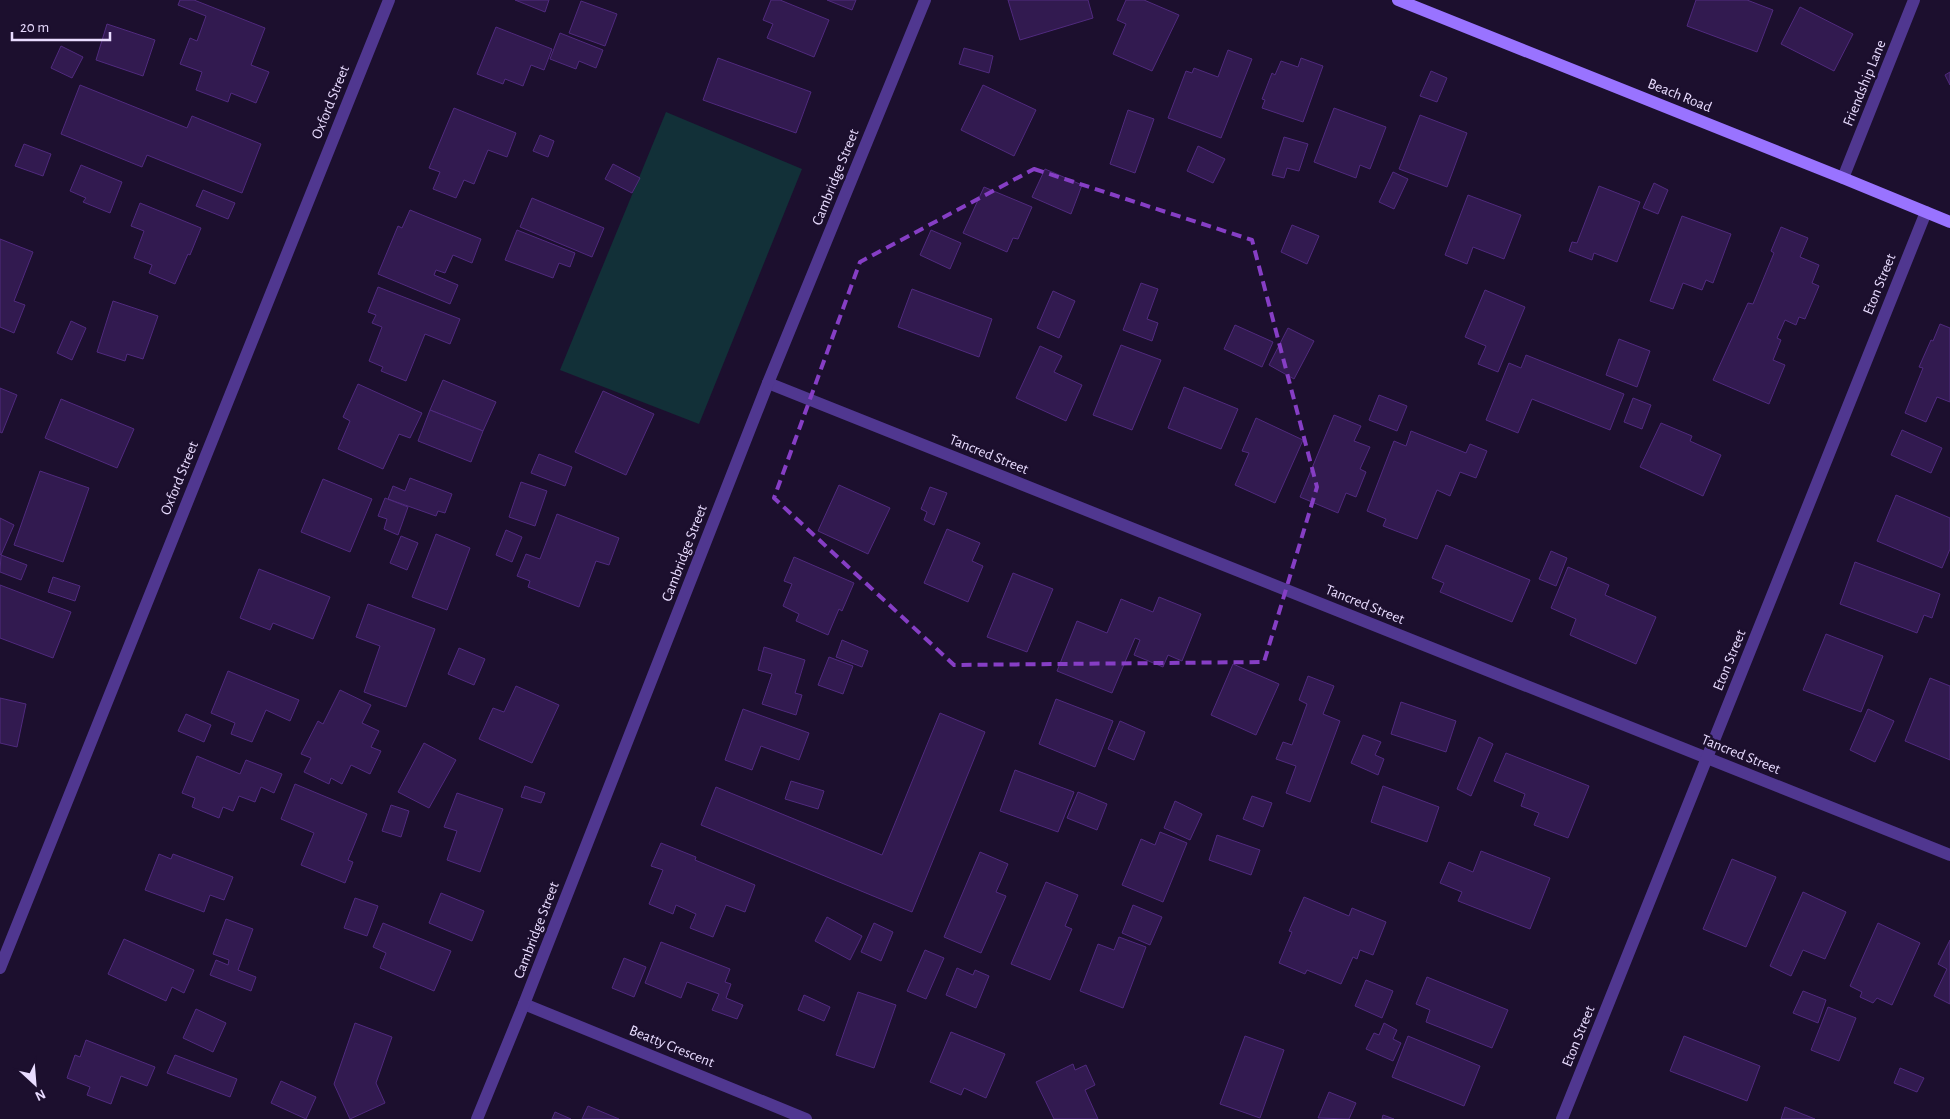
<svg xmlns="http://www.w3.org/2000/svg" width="1950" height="1119" viewBox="0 0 1950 1119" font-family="'Alegreya Sans',sans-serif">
<rect width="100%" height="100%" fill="#1c0f2e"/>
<!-- green -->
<polygon fill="#123038" points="666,112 802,169 699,424 560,370"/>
<!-- building -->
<g fill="#321a50" stroke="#502a7e">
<polygon points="180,0 194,0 265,28 251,65 269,72 256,103 231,93 228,102 196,90 202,72 180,64 190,38 197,41 206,16 178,5"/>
<polygon points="515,0 549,0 545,12"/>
<polygon points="771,0 780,0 829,20 814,57 767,38 773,24 763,20"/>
<polygon points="827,0 856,0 852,10"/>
<polygon points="1008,0 1088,0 1093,18 1020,40"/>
<polygon points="1126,0 1144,0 1179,15 1152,71 1113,54 1126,24 1117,20"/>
<polygon points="1696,0 1747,0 1773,10 1757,52 1687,26"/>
<polygon points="581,1 617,14 605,46 569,33"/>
<polygon points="1800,7 1853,34 1834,71 1781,44"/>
<polygon points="107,24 155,40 143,76 96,60"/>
<polygon points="496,27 552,49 544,70 531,65 523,86 505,79 503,84 477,74"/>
<polygon points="560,33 603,50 596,68 579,61 576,69 550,59"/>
<polygon points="61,46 83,57 72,78 51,68"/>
<polygon points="964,48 993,56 989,73 959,64"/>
<polygon points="1228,50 1252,59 1221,138 1168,118 1186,71 1192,73 1194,68 1218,77"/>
<polygon points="718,58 811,92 796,133 703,100"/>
<polygon points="1301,58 1323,66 1303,122 1262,108 1265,100 1262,99 1272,73 1275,75 1281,61 1298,67"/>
<polygon points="1431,71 1447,78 1437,102 1420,96"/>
<polygon points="1950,72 1950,85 1945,75"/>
<polygon points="80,85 187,128 192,116 261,144 242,193 147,155 142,167 61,134"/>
<polygon points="983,85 1036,110 1014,156 961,130"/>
<polygon points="454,108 516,133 507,157 488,150 474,184 464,180 456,198 433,189 440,172 429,168"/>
<polygon points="1334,108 1386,127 1370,169 1360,165 1356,178 1314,162"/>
<polygon points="1128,110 1154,119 1135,173 1110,164"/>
<polygon points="1420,115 1467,133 1447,187 1399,169"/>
<polygon points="540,135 554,141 548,157 533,151"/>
<polygon points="1284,137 1308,144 1299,171 1287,168 1284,178 1272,175"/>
<polygon points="24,144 51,154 43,176 15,166"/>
<polygon points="1198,146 1225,159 1213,183 1187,171"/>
<polygon points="613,164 640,178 632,193 605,179"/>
<polygon points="81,165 122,182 110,213 83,202 86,198 70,191"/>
<polygon points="1045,169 1082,185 1071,214 1032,197"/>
<polygon points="1393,172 1408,179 1394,209 1379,202"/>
<polygon points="1654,183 1668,190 1658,214 1643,208"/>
<polygon points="1599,186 1640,202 1617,262 1594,253 1592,260 1569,251 1572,242 1577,243"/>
<polygon points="984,187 1032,207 1018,239 1013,238 1007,252 963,233"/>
<polygon points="203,190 235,203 228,219 196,206"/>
<polygon points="1468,195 1521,215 1504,259 1473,247 1467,264 1445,255"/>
<polygon points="532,198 604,228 592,257 520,227"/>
<polygon points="140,203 201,228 190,255 188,254 175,284 149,273 152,265 134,258 144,231 131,226"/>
<polygon points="410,210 481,239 472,263 453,255 445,273 436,270 434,275 458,285 450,304 378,274 398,226 402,228"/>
<polygon points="1682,216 1731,234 1713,283 1706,280 1702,290 1683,283 1673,309 1650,301"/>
<polygon points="1292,225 1319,236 1307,264 1281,252"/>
<polygon points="1781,227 1808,238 1800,257 1819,265 1812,283 1819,286 1805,319 1799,317 1796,325 1785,320 1777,338 1781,340 1773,360 1785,365 1769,404 1713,380 1748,303 1753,304 1774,253 1771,251"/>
<polygon points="517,230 575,253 570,267 559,263 553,278 505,260"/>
<polygon points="931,230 961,243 950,269 920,255"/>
<polygon points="0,239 33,252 14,301 25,305 14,333 0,327"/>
<polygon points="1141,283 1158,289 1147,319 1158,323 1152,341 1123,330"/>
<polygon points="378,287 460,319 450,344 425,334 406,381 381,371 383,367 369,361 382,327 372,323 376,315 368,312"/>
<polygon points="912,289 992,319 979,357 898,327"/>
<polygon points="1485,290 1525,307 1498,372 1478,364 1486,346 1465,337"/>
<polygon points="1053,291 1075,301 1059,338 1037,328"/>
<polygon points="113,301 158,316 143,359 127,354 125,361 97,352"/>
<polygon points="71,321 86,328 72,360 57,353"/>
<polygon points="1940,324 1950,328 1950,402 1937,397 1926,422 1905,413 1923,368 1919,367 1931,340 1933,341"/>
<polygon points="1235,325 1273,342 1262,367 1224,349"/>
<polygon points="1288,328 1314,341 1294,379 1269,365"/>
<polygon points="1619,339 1650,351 1637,387 1606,375"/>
<polygon points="1121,345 1161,360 1132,430 1093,415"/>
<polygon points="1040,346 1062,356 1054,372 1082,385 1066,421 1016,398"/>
<polygon points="1526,355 1624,394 1610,430 1532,399 1518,433 1486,420 1509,363 1521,368"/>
<polygon points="443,380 496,402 483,431 430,410"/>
<polygon points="358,384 422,413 410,438 399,434 383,469 338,449 350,421 343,417"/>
<polygon points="1184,387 1238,409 1221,449 1168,428"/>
<polygon points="0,388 17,395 2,433 0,432"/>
<polygon points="603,391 654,414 626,475 575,452"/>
<polygon points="1379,395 1407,406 1397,431 1369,420"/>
<polygon points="1633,398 1651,405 1642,429 1624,422"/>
<polygon points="61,399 134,429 117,468 45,438"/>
<polygon points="430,410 483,431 471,462 418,441"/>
<polygon points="1334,415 1361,426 1354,441 1370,447 1360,469 1366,472 1356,497 1346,493 1338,513 1300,497"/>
<polygon points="1256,418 1303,440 1275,503 1235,485 1249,453 1242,451"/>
<polygon points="1661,423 1692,436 1690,441 1721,455 1703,496 1640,467"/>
<polygon points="1902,430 1942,448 1931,473 1891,455"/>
<polygon points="1411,431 1466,453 1470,444 1487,451 1476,478 1460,472 1450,496 1437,490 1417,539 1383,526 1386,519 1367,511 1394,441 1406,446"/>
<polygon points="539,454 572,467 565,486 531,473"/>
<polygon points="40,471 89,488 63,562 14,545"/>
<polygon points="410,478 452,494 445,513 438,511 436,516 388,499 393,486 405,491"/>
<polygon points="323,479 372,499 350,552 301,532"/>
<polygon points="521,482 547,491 535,526 509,517"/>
<polygon points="839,485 890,508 868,554 818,531"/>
<polygon points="930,487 947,493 934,525 924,520 927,512 921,509"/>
<polygon points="1896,495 1950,518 1950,549 1942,568 1877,541"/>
<polygon points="385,498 408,507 398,535 384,529 387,519 378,516"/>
<polygon points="557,514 619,538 609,565 596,561 579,607 528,587 530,581 517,576 526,554 540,559"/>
<polygon points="0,518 14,525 1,555 0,554"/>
<polygon points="947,529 980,543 972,561 983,566 968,602 924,583"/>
<polygon points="506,530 522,537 512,562 496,555"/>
<polygon points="436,534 470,548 447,610 412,597"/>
<polygon points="401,536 418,543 407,570 390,563"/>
<polygon points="1446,545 1530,580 1512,622 1440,592 1444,583 1432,578"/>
<polygon points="1551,551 1567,558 1556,586 1539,579"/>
<polygon points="1,555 27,565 21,580 0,572"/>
<polygon points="794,557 854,583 842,611 839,609 828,635 796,621 799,614 783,606 792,584 784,581"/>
<polygon points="1855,562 1940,594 1932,618 1924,615 1917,633 1840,604"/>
<polygon points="1568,567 1609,585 1605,595 1656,617 1636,664 1570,635 1576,619 1551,608"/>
<polygon points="259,569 330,597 313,639 273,623 270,630 240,618"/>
<polygon points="1013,573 1053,589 1027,652 987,637"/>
<polygon points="53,577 80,586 75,601 48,592"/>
<polygon points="0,585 71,612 53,658 0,638"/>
<polygon points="1159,597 1201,614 1182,661 1168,655 1163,667 1134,655 1140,640 1135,638 1112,693 1057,671 1077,621 1107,633 1121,599 1153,612"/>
<polygon points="368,604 435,629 406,707 364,692 380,646 356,637"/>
<polygon points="1826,634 1883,656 1861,712 1803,690"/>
<polygon points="842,640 868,651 862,667 836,657"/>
<polygon points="764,647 805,660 795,693 802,695 796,715 762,704 772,674 758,670"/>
<polygon points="459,648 485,659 474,685 448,674"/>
<polygon points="829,657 853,666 843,694 818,685"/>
<polygon points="1233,664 1279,684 1256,735 1211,715"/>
<polygon points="228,671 299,700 290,721 266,710 252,742 231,734 235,723 211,713"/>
<polygon points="1308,676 1334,686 1323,714 1340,721 1310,802 1286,793 1296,766 1276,759 1283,742 1292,745 1307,704 1299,700"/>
<polygon points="1930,678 1950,686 1950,760 1905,741"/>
<polygon points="516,686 559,705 532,763 479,739 493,708 504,712"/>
<polygon points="340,690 371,705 362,723 379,731 371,747 381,751 370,774 351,765 342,784 331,778 329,784 304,772 311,758 301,754 318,721 323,724"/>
<polygon points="0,698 26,704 17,747 0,743"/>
<polygon points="1056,699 1113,721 1095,767 1039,744"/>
<polygon points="1401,702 1456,721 1446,752 1391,734"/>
<polygon points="743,709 809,733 799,760 761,746 752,770 725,760"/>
<polygon points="1868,709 1894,721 1875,762 1850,750"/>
<polygon points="940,713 985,732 912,912 701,825 716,787 882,855"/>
<polygon points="186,714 211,725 204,742 178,731"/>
<polygon points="1120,721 1145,732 1134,760 1108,749"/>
<polygon points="1363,735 1381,742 1375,755 1384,759 1378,775 1351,763"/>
<polygon points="1479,737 1493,744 1471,796 1457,789"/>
<polygon points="424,743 456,760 429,808 398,792"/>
<polygon points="1506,753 1589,786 1568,838 1534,825 1539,813 1521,806 1525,794 1494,781"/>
<polygon points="197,756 240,774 246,760 282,774 274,793 261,787 255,802 239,796 233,811 223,807 219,818 192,807 195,798 182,793"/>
<polygon points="1015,770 1074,792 1058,832 1000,811"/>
<polygon points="791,781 824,791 818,809 785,799"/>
<polygon points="295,784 367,814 348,860 353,862 345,883 301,865 314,833 281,819"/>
<polygon points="525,786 545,793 541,803 521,797"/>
<polygon points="1383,786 1439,807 1427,842 1371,822"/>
<polygon points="1078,792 1107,804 1097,830 1067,818"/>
<polygon points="457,793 503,809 480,872 447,860 457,831 444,827"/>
<polygon points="1252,796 1272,803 1263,827 1243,819"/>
<polygon points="1175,801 1202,814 1190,840 1164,828"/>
<polygon points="391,805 409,811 401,837 382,831"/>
<polygon points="1160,832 1187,843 1163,902 1122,885 1141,839 1155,845"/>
<polygon points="1217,835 1260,850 1251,875 1209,860"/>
<polygon points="661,843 696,857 695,860 755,885 745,912 726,905 713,937 690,928 696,914 676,905 673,914 649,904 663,870 651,866"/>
<polygon points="1481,851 1550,878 1530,929 1458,901 1462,892 1440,883 1449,862 1473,872"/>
<polygon points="980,852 1008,864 996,892 1006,896 981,953 944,937"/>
<polygon points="159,854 171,859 173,854 233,877 224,900 210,895 204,912 145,890"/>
<polygon points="1732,859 1776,877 1746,947 1703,929"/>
<polygon points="1046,882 1078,895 1065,926 1072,929 1050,980 1011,964"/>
<polygon points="1803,892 1846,912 1825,959 1803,950 1791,976 1770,966"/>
<polygon points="441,893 484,911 472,941 429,923"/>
<polygon points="1304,897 1349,916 1352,908 1386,922 1373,955 1360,950 1357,959 1353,957 1341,984 1307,970 1305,974 1279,963 1292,932 1289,931"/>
<polygon points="355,898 378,906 367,936 344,928"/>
<polygon points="1133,905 1162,917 1150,945 1122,933"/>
<polygon points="827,917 862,936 850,960 815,941"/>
<polygon points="226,919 253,929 238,970 256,977 251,991 210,975 216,960 228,965 229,960 213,954"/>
<polygon points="383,923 451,951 434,991 380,968 386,953 373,947"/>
<polygon points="874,923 893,932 881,961 861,952"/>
<polygon points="1878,923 1920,943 1892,1005 1877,998 1873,1003 1860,997 1862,992 1850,986"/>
<polygon points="1119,937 1146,947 1123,1008 1080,991 1098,944 1114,950"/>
<polygon points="124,939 194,970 184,993 172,987 166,1001 108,974"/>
<polygon points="1950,940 1950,1004 1934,996 1947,969 1938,964"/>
<polygon points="661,942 730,969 725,982 731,984 726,998 743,1005 737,1019 712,1010 719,994 687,982 681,998 645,983"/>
<polygon points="925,950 944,958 926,999 907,991"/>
<polygon points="624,958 646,967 634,997 612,988"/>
<polygon points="957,968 973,975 975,970 989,976 976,1008 946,995"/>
<polygon points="1427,977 1508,1010 1492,1048 1426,1022 1430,1010 1416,1004"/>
<polygon points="1366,980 1393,991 1382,1018 1355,1006"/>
<polygon points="1803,991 1826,1000 1818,1023 1793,1013"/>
<polygon points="858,992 896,1005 874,1068 836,1055"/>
<polygon points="804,995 830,1007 824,1021 798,1010"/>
<polygon points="1828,1007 1856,1018 1839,1061 1811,1050"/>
<polygon points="196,1009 226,1023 213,1052 183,1038"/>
<polygon points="355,1023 392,1037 376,1083 385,1103 350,1119 334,1084"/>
<polygon points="1384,1023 1397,1030 1393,1039 1401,1043 1393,1061 1366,1049 1374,1033 1379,1035"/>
<polygon points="951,1032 1005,1054 986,1098 964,1088 961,1095 930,1082"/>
<polygon points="1245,1036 1284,1050 1260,1118 1220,1104"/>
<polygon points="1408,1036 1480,1066 1464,1106 1392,1077"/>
<polygon points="1684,1036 1760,1066 1747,1101 1670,1071"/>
<polygon points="86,1040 155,1067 147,1086 121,1076 111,1104 87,1095 90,1087 67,1078 75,1055 80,1057"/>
<polygon points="175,1055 237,1079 230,1097 167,1073"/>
<polygon points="1073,1064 1075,1070 1086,1065 1095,1085 1085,1090 1098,1119 1054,1119 1036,1082"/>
<polygon points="1900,1068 1924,1078 1917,1092 1894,1083"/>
<polygon points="281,1081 316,1097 306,1119 271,1103"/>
<polygon points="1329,1092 1356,1103 1349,1119 1318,1118"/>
<polygon points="588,1106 619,1119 582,1119"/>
<polygon points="1785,1107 1815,1119 1781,1119"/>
<polygon points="555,1112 571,1119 552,1119"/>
<polygon points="1383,1115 1394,1119 1382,1119"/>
</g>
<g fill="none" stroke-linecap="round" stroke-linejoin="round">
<!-- street -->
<g stroke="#503790" stroke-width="12">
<polyline points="1843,178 1914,0"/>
<polyline points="768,383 1950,855"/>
<polyline points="0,968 389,0"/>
<polyline points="524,1004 806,1119"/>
<polyline points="477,1119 524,1004 768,383 925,0"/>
<polyline points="1562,1119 1926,212"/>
</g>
<!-- secondary -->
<polyline stroke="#9973ff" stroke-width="12" points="1398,0 1843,178 1950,222"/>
</g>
<!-- marked area -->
<path fill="none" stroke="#863ec5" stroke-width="4" stroke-dasharray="10 6" stroke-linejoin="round" d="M1034,169L1252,240L1317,487L1264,662L954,665L774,498L860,262Z"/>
<g text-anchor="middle" stroke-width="5" stroke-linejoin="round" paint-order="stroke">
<!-- street labels -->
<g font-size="15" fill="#e9dcff" stroke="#1c0f2e">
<text transform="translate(1864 83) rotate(-68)" y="5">Friendship Lane</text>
<text transform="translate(1680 95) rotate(22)" y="5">Beach Road</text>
<text transform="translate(330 102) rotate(-68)" y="5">Oxford Street</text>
<text transform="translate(835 177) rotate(-68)" y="5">Cambridge Street</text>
<text transform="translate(1879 284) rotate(-68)" y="5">Eton Street</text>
<text transform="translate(989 454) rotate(22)" y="5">Tancred Street</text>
<text transform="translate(179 478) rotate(-68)" y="5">Oxford Street</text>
<text transform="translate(684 553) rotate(-69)" y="5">Cambridge Street</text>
<text transform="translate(1365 604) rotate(22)" y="5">Tancred Street</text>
<text transform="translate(1729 660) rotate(-68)" y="5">Eton Street</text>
<text transform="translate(1741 754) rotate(22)" y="5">Tancred Street</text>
<text transform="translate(536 930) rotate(-69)" y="5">Cambridge Street</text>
<text transform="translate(1578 1036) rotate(-68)" y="5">Eton Street</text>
<text transform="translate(672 1046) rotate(22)" y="5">Beatty Crescent</text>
</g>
</g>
<!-- north arrow -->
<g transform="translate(35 1084) rotate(154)" stroke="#1c0f2e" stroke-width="4" paint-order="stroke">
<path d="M0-4L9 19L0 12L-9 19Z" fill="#e9dcff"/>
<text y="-8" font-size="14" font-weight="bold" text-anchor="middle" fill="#e9dcff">N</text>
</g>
<!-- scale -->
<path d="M12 32v8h98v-8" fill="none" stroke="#e9dcff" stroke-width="2.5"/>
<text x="20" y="32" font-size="15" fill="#e9dcff" stroke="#1c0f2e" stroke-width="4" paint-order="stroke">20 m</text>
</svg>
